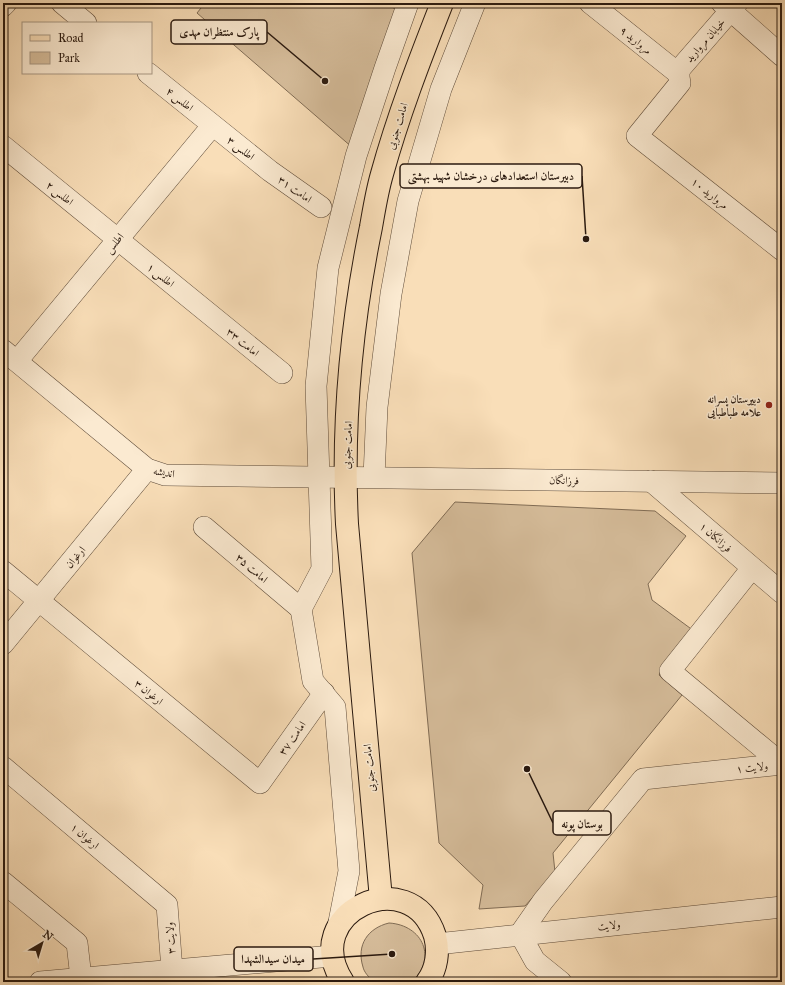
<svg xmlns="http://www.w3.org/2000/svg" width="785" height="985" viewBox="0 0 785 985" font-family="'IM FELL Great Primer',Amiri,serif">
<rect width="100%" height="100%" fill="#f9deb8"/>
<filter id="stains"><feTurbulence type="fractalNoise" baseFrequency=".005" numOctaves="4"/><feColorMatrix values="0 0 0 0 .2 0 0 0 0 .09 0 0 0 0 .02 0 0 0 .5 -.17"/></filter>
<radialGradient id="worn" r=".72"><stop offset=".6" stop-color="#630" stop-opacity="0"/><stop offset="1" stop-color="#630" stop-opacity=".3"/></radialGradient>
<!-- green -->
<g fill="#d6bd9b" stroke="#806c55">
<polygon points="205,3 391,3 397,14 353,148 197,13"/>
<polygon points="455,502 655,511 686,536 648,584 652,600 694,631 659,675 682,695 553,853 555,872 525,906 479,909 483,885 439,843 412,553"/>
<path d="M389,923C423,925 438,959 411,982C402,982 381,984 374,981C369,978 364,972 363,967C356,945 368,928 389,923Z"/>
</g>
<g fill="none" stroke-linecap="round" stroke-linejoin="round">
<!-- minor casing -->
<g stroke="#5e4b39" stroke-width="22">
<g id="minor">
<polyline points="62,3 86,23"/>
<polyline points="590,3 679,74"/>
<polyline points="722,3 782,56"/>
<polyline points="737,3 678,71 680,83 637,136 782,250"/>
<polyline points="3,6 6,3"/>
<polyline points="148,73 270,171 321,207"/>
<polyline points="3,146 282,373"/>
<polyline points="3,350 147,469 165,475 782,483"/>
<polyline points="17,361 212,126"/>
<polyline points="374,477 377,407 391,294 408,201 441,89 475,3"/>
<polyline points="651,481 782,593"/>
<polyline points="204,527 301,609"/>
<polyline points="3,571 260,783 324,693"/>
<polyline points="3,644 147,469"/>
<polyline points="3,767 167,905 172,970"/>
<polyline points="3,882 77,943 81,978"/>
<polyline points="338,927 349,871 335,707 313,681 301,609 322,569 316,386 328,268 356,156 385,68 408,3"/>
<polyline points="437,944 782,907"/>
<polyline points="40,982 332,956"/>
<polyline points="561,982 535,961 520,934 543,901 643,779 782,764 670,671 752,568"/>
</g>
</g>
<!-- major casing -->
<g stroke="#2b1a0f" stroke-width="24">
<g id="major">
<path d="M381,899L347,524C342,425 351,325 371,227C374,210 377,191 382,174C398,116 420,59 442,3"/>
<path d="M343,982C297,912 411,861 435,936C439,951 437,969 427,982"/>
</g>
</g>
<!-- minor -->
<use href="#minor" stroke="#fbead1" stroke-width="21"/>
<!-- major -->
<use href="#major" stroke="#f9deb8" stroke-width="22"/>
</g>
<!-- markers -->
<circle fill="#8f2418" stroke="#fbead1" stroke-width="1.5" cx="769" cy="405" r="4"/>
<g text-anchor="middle" stroke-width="3" stroke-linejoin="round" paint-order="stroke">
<!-- street labels -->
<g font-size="11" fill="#2b1a0f" stroke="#fbead1">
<text transform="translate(636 40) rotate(39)" y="4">مروارید ۹</text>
<text transform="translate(705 40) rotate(-49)" y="4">خیابان مروارید</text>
<text transform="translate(180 99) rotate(39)" y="4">اطلس ۴</text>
<text transform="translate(397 126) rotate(-73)" y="4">امامت جنوبی</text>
<text transform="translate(241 148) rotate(38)" y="4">اطلس ۳</text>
<text transform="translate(295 189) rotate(35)" y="4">امامت ۳۱</text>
<text transform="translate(60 193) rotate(39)" y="4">اطلس ۲</text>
<text transform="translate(710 193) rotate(38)" y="4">مروارید ۱۰</text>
<text transform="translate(114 243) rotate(-50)" y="4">اطلس</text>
<text transform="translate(161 275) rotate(39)" y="4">اطلس ۱</text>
<text transform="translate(243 342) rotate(39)" y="4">امامت ۳۳</text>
<text transform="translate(347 445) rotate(-87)" y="4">امامت جنوبی</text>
<text transform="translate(164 472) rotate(9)" y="4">اندیشه</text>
<text transform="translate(564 480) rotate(1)" y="4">فرزانگان</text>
<text transform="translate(716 537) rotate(41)" y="4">فرزانگان ۱</text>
<text transform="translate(75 557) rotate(-50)" y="4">ارغوان</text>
<text transform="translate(252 568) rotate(41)" y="4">امامت ۳۵</text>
<text transform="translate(149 692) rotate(39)" y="4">ارغوان ۳</text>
<text transform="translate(292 738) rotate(-55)" y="4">امامت ۳۷</text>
<text transform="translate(752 767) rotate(-6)" y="4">ولایت ۱</text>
<text transform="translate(369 768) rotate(-95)" y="4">امامت جنوبی</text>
<text transform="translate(85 836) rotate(40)" y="4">ارغوان ۱</text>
<text transform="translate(609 925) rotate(-6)" y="4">ولایت</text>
<text transform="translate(170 938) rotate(-94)" y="4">ولایت ۳</text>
</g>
<!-- poi labels -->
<g font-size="11" font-weight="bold" fill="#2b1a0f" stroke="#fbead1" text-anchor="end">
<text x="761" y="403">دبیرستان پسرانه<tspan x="761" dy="13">علامه طباطبایی</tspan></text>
</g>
</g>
<!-- callouts -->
<path fill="none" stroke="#2b1a0f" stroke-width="1.5" d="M325 81L267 32M586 239L582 176M527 769L553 823M392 954L313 959"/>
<g fill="#2b1a0f" stroke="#fbead1" stroke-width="1.5">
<circle cx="325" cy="81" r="4"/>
<circle cx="586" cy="239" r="4"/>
<circle cx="527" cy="769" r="4"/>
<circle cx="392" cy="954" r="4"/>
</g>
<g fill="#fbead1" stroke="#2b1a0f" stroke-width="1.5">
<rect x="171" y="20" width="96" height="24" rx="4"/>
<rect x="400" y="164" width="182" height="24" rx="4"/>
<rect x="553" y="811" width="58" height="24" rx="4"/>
<rect x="234" y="947" width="79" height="24" rx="4"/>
</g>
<g font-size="12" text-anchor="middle" font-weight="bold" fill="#2b1a0f">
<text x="219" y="36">پارک منتظران مهدی</text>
<text x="491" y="180">دبیرستان استعدادهای درخشان شهید بهشتی</text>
<text x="582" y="828">بوستان پونه</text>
<text x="273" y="963">میدان سیدالشهدا</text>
</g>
<!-- margin -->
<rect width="785" height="985" fill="none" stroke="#f9deb8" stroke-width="16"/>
<rect x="4" y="4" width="777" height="977" fill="none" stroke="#2b1a0f" stroke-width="2"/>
<rect x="8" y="8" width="769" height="969" fill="none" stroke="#2b1a0f"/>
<!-- legend -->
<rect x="22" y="22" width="130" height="52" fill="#fbead1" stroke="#a89783"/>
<rect x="30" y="35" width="20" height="6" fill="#f9deb8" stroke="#a89783"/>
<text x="58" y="42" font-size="12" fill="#2b1a0f">Road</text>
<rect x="30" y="52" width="20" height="12" fill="#d6bd9b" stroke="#a89783"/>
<text x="58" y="62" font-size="12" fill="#2b1a0f">Park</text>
<!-- north arrow -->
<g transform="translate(42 943) rotate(38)" stroke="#fbead1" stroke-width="3" paint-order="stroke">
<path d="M0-3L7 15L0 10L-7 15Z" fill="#2b1a0f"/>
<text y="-6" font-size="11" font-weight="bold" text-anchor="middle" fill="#2b1a0f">N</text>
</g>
<rect width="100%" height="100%" filter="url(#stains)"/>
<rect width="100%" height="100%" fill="url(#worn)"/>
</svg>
